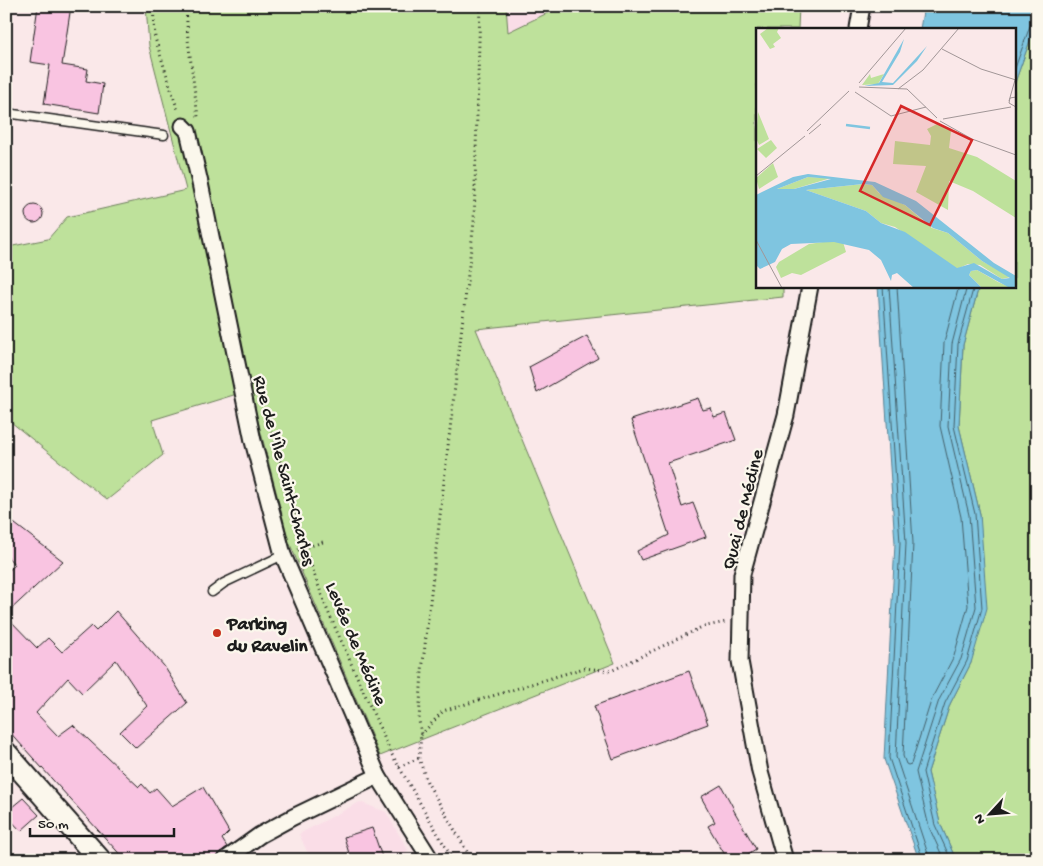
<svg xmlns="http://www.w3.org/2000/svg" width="1043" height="866" viewBox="0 0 1043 866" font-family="'Gochi Hand',sans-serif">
<rect width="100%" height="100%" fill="#fae8e9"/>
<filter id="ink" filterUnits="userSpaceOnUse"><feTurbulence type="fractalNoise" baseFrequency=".02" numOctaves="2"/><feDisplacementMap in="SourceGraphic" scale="10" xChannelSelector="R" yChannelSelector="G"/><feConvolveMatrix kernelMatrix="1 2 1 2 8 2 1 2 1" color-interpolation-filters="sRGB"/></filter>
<g filter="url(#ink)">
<!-- built -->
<g fill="#fadde7">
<polygon points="506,6 562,6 508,32"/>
<polygon points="360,802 386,812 408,850 404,858 405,860 311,860 299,834"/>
</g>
<!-- green -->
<g fill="#bee19b" stroke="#6d7e5c">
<polygon points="146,6 506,6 508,32 562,6 799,6 798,29 757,29 757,286 783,286 783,297 476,329 615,663 380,756 289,542 250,390 152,420 163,455 107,500 6,418 6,261 8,247 48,239 67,217 186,190 149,46"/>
<polygon points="1037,21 1037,860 956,860 940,823 928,772 950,704 971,663 980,514 959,426 963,345 979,286 1014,286 1014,85"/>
</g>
<!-- water -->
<g fill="#7fc5e0" stroke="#578192">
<polygon points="924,6 1037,6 1037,21 1014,85 1014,29 920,29"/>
<polygon points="878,286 979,286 963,345 959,426 980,514 987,608 971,663 950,704 928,772 940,823 956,860 919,860 884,759 895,543"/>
</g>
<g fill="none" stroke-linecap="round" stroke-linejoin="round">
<!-- shore -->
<g stroke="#44606a" stroke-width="1">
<polyline points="1014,71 1030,26 1037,23"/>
<polyline points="883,286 900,543 889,758 923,860"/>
<polyline points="889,286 906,543 896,757 930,860"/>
<polyline points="897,286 913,543 903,756 906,764 908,765 911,764 932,698 954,656 968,606 961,517 940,426 944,343 959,286"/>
<polyline points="944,860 929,827 916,772 939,700 961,659 976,607 969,515 948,426 952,344 967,286"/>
<polyline points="951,860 935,825 923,772 945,703 967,661 982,608 975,514 954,426 958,344 974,286"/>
</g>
</g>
<!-- building -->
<g fill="#f9c4e1" stroke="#1c1c1c">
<polygon points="38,6 71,6 62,65 88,69 86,81 103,84 99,113 44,104 50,65 30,62"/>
<circle cx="34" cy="214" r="9"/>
<polygon points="587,336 598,358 537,393 529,367"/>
<polygon points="698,398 703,410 711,408 714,417 726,413 736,440 668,463 682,507 693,503 706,537 641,560 637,551 669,535 631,420"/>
<polygon points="6,517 63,561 6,614 6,573 15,565 6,555"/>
<polygon points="116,611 164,666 187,703 136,748 120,732 147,706 116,660 82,693 68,678 36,713 58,736 73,725 139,787 142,784 150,793 156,788 172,806 203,787 229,832 222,839 227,847 219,853 216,860 125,860 6,728 6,616 37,648 48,638 62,652 91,626 96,631"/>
<polygon points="689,671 708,724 613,759 594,706"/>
<polygon points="721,785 734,809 733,809 756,849 738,860 728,860 708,826 715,822 701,797"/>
<polygon points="23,798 39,815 21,831 6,815 6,812"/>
<polygon points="372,828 382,857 372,860 351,860 344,837"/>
</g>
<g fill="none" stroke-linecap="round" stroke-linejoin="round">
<!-- lane casing -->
<g stroke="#1c1c1c" stroke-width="11">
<g id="lane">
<polyline points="6,113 164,135"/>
<polyline points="212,592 224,583 283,555"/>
</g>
</g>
<!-- street casing -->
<g stroke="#1c1c1c" stroke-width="19">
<g id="street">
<polyline points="858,29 862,6"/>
<polyline points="183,126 188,131 200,183 253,441 283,555 378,776 431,860"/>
<polyline points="225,860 260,835 293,817 378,776"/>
<polyline points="785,860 760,772 740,661 742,574 786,415 810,286"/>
</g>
</g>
<!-- secondary casing -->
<g stroke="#1c1c1c" stroke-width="25">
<polyline id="secondary" points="6,753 100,860"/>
</g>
<!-- path -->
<g stroke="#1c1c1c" stroke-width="3" stroke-dasharray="1 4" stroke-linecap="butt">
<polyline points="153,6 155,38 178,111"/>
<polyline points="186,6 188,40 198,117"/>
<polyline points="266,413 305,548 326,607 391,753 453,860"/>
<polyline points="298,550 326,541"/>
<polyline points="421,735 443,711 584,668 611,671 702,627 726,622"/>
<polyline points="399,767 419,758"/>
<polyline points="472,860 427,782 419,758 421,735 419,720 422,671 474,222 480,6"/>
</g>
<!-- lane -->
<use href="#lane" stroke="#fbf7ec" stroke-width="8"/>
<!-- street -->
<use href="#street" stroke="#fbf7ec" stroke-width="15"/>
<!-- secondary -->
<use href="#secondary" stroke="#fbf7ec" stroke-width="21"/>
</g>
</g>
<!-- markers -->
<circle fill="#c8321e" stroke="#fbf7ec" stroke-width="2" cx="217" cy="633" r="5"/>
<g text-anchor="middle" stroke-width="4.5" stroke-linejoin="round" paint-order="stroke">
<!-- street labels -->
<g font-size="19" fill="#1c1c1c" stroke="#fbf7ec">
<text transform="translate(286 470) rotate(75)" y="7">Rue de l'Île Saint-Charles</text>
<text transform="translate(741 509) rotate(-76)" y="7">Quai de Médine</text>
<text transform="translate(358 643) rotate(67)" y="7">Levée de Médine</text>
</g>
<!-- poi labels -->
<g font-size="19" font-weight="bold" fill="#1c1c1c" stroke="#fbf7ec" text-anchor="start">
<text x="227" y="629">Parking<tspan x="227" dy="22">du Ravelin</tspan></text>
</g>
</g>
<!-- overview -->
<g transform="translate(756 28)">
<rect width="260" height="260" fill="#fae8e9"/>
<path d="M12,0H23L21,4L25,10L17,16L19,19L14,21L4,6ZM114,46L115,50L128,46L122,56L106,57ZM2,84L13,111L3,117L0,110ZM183,95L195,103L193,120L221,129L260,153V190L217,163L193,153L192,182L160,164L170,138L137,136L139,113L174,117L175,108L171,101ZM15,112L21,120L10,130L1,121ZM17,135L22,149L3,161L0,150ZM52,149L75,150L38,161H21ZM107,156L116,157L123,165L149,177L176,200L192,205L226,233L255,249L246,251L224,237L212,236L201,241L139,199L125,195L110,183L50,162ZM67,214H87L90,224L45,247L36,245L25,250L20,239L23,234L53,216ZM221,242L242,254L256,260H226L213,247L215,243Z" fill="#bee19b"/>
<path d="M148,11L144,24L126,54L137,55L171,18L161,33L137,57L108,58L123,55ZM52,146L119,154L160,173L238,235L260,248V260L252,259L221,242L215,243L213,247L226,260H158L141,245L136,247L135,253L125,232L113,222L78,214L35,216L26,221L19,234L4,241L0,237V167L37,149ZM52,149L75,151L38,161H21ZM107,156L116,157L127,169L149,177L177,200L192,205L226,233L254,250L246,251L218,235L201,240L149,204L125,195L110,183L50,162Z" fill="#7fc5e0" fill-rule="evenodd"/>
<path fill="none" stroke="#7fc5e0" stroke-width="2.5" d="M90,97L114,100"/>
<path fill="none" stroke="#a19697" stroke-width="1" d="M186,21L225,41L260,52M103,55L150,0M103,59L151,61M142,61L167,42L203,0M151,61L181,90M99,64L135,88L170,79M260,69L254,70L253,75L260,79M253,73L259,52M187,91L255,79M184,93L216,111L260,127M51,103L93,63M53,106L65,96M0,148L49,108M0,212L26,260"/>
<path fill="#d62828" fill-opacity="0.15" stroke="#d62828" stroke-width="2.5" d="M145,78L216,112L174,197L104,163Z"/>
<rect width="260" height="260" fill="none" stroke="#1c1c1c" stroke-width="2.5"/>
</g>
<!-- margin -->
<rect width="1043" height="866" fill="none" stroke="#fbf7ec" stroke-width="25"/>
<rect x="12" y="12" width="1018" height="841" fill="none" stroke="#1c1c1c" stroke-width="2" filter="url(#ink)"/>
<!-- north arrow -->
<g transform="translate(990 814) rotate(244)" stroke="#fbf7ec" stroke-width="4" paint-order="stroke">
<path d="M0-4L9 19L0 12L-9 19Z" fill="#1c1c1c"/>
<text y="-8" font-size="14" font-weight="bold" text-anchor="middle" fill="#1c1c1c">N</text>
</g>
<!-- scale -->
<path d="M30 828v8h144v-8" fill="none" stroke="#1c1c1c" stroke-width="2.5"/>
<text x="38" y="828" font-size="15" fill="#1c1c1c" stroke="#fbf7ec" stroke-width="4" paint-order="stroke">50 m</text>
</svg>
